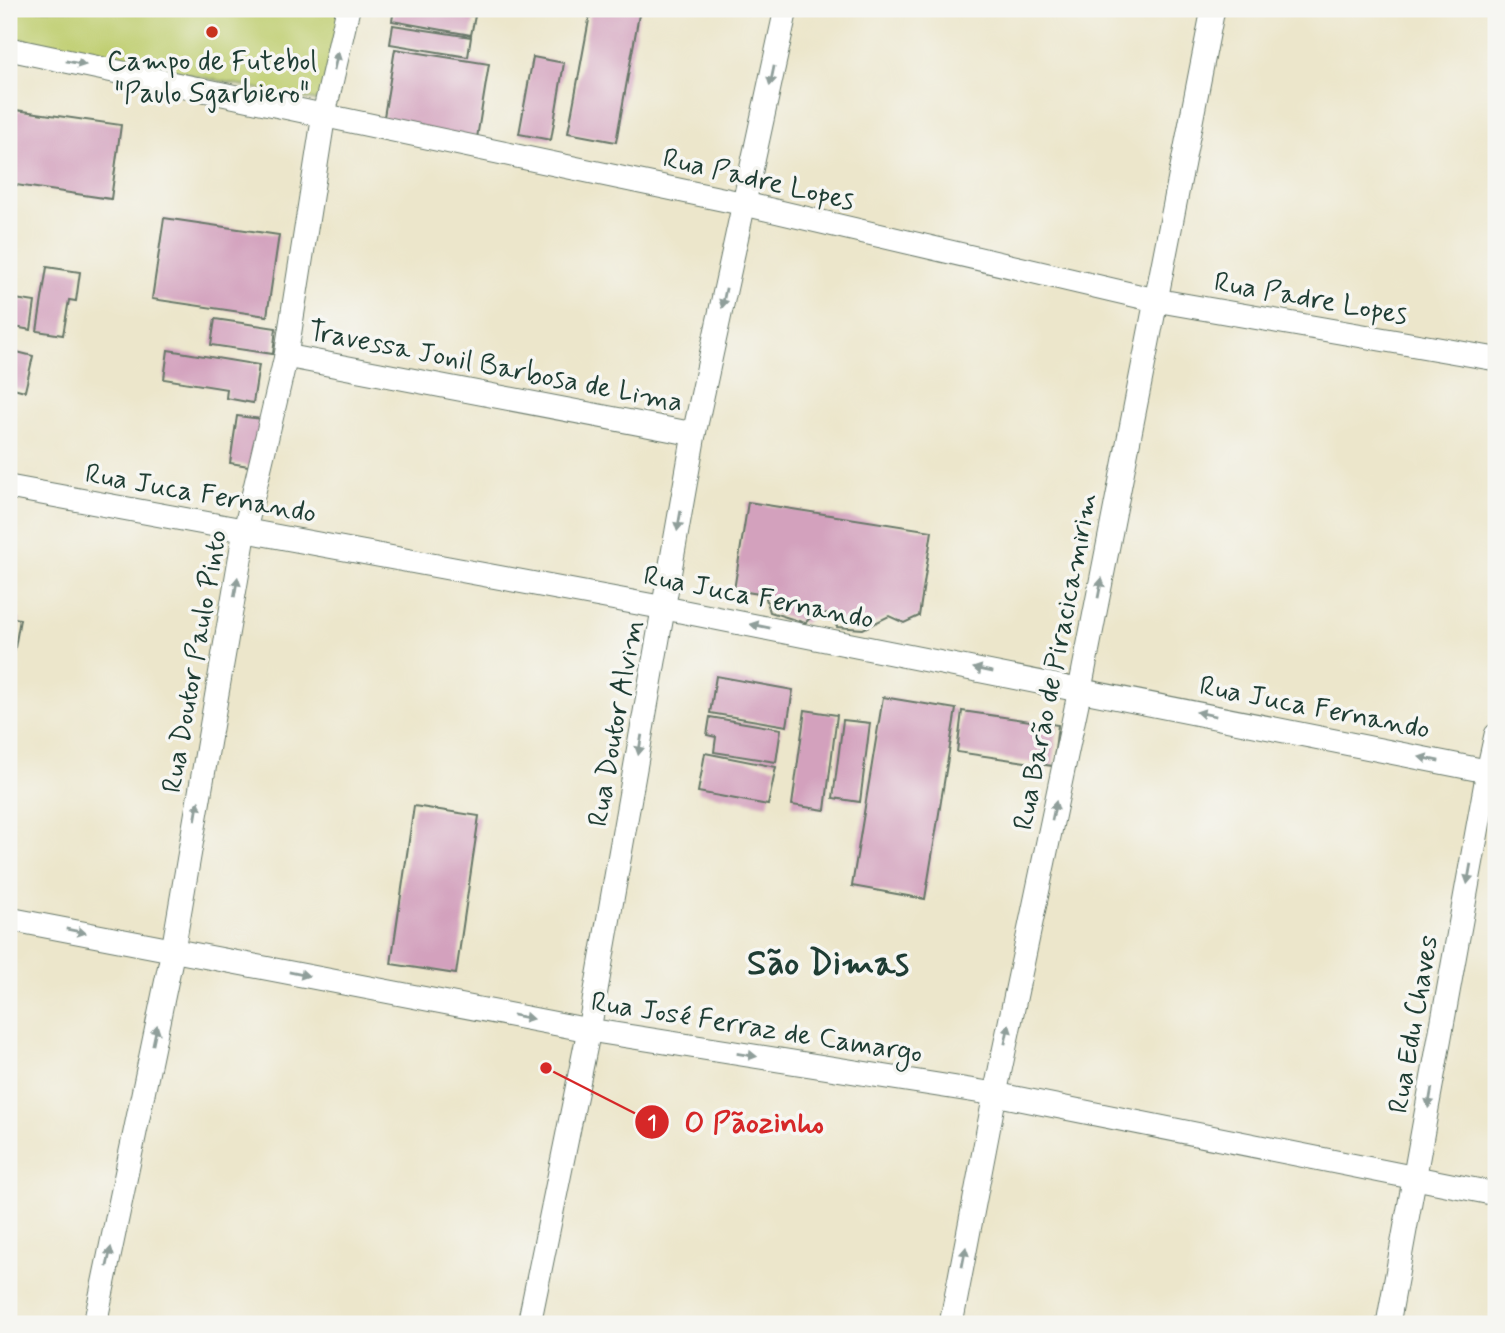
<svg xmlns="http://www.w3.org/2000/svg" width="1505" height="1333" viewBox="0 0 1505 1333" font-family="Mynerve,sans-serif">
<rect width="100%" height="100%" fill="#f6f6f2"/>
<filter id="ink" filterUnits="userSpaceOnUse"><feTurbulence type="fractalNoise" baseFrequency=".0143" numOctaves="2"/><feDisplacementMap in="SourceGraphic" scale="14" xChannelSelector="R" yChannelSelector="G"/><feConvolveMatrix kernelMatrix="1 2 1 2 8 2 1 2 1" color-interpolation-filters="sRGB"/></filter>
<filter id="wash" filterUnits="userSpaceOnUse"><feTurbulence type="fractalNoise" baseFrequency=".00686" numOctaves="4" result="noise"/><feDisplacementMap in="SourceGraphic" scale="28" xChannelSelector="R" yChannelSelector="G"/><feGaussianBlur stdDeviation="1.57" result="paint"/><feColorMatrix in="noise" values="0 0 0 0 0 0 0 0 0 0 0 0 0 0 0 0 0 1.4 0 .05"/><feComposite in="paint" operator="in"/></filter>
<g filter="url(#wash)">
<rect width="100%" height="100%" fill="#ece6cb"/>
<!-- green -->
<polygon fill="#bfce70" stroke="#6f8652" stroke-width="2" points="9,9 342,9 321,102 9,37"/>
<g id="blocks">
<!-- building -->
<g fill="#d3a1bd">
<polygon points="394,9 429,9 475,16 471,35 392,21"/>
<polygon points="455,9 475,9 474,13"/>
<polygon points="591,9 640,9 616,142 568,133"/>
<polygon points="393,25 471,37 468,57 390,44"/>
<polygon points="395,49 489,64 477,138 383,123"/>
<polygon points="533,57 564,63 551,140 519,134"/>
<polygon points="9,109 121,125 111,199 9,184"/>
<polygon points="164,218 279,235 267,316 152,299"/>
<polygon points="47,267 80,272 76,301 69,300 63,335 37,331"/>
<polygon points="9,298 35,302 31,330 9,326"/>
<polygon points="215,319 276,328 273,354 211,345"/>
<polygon points="9,350 33,356 25,391 9,387"/>
<polygon points="168,350 259,365 253,403 226,398 227,389 164,379"/>
<polygon points="237,416 262,419 255,467 230,463"/>
<polygon points="748,502 932,531 919,616 904,623 889,616 863,629 837,627 830,614 816,612 805,623 770,612 765,595 734,590"/>
<polygon points="9,617 20,619 10,676 9,676"/>
<polygon points="716,676 793,690 787,726 710,713"/>
<polygon points="883,697 956,709 925,899 852,886"/>
<polygon points="805,710 837,715 825,810 792,805"/>
<polygon points="962,711 1058,725 1053,766 957,752"/>
<polygon points="710,717 781,729 776,762 714,752 716,737 707,735"/>
<polygon points="843,720 870,723 860,802 833,798"/>
<polygon points="705,753 776,767 768,805 698,792"/>
<polygon points="414,806 479,816 456,974 391,964"/>
</g>
</g>
</g>
<g filter="url(#ink)">
<use href="#blocks" fill-opacity="0" stroke="#677869" stroke-width="2"/>
<g fill="none" stroke-linecap="round" stroke-linejoin="round">
<!-- street casing -->
<g stroke="#677869" stroke-width="25">
<g id="street">
<polyline points="9,49 745,204 1155,300 1496,359"/>
<polyline points="286,356 694,434"/>
<polyline points="9,487 665,608 1496,773"/>
<polyline points="9,919 589,1030 995,1094 1496,1194"/>
<polyline points="95,1324 173,950 245,530 286,356 324,114 348,9"/>
<polyline points="529,1324 589,1030 694,434 786,9"/>
<polyline points="951,1324 995,1094 1080,689 1213,9"/>
<polyline points="1388,1324 1488,771 1496,735"/>
</g>
</g>
<!-- street -->
<use href="#street" stroke="#fff" stroke-width="23"/>
</g>
<!-- one-way arrows -->
<defs><path id="oneway-solid" d="M-6-.8H1V-3.2L6.5 0L1 3.2V.8H-6Z" transform="scale(1.75)"/></defs>
<g fill="#8f9e9a">
<use href="#oneway-solid" transform="translate(336 61) rotate(-77)"/>
<use href="#oneway-solid" transform="translate(76 63) rotate(12)"/>
<use href="#oneway-solid" transform="translate(772 76) rotate(102)"/>
<use href="#oneway-solid" transform="translate(724 298) rotate(102)"/>
<use href="#oneway-solid" transform="translate(679 521) rotate(100)"/>
<use href="#oneway-solid" transform="translate(236 587) rotate(-80)"/>
<use href="#oneway-solid" transform="translate(1100 588) rotate(-79)"/>
<use href="#oneway-solid" transform="translate(760 626) rotate(-169)"/>
<use href="#oneway-solid" transform="translate(983 670) rotate(-169)"/>
<use href="#oneway-solid" transform="translate(1206 714) rotate(-169)"/>
<use href="#oneway-solid" transform="translate(640 745) rotate(100)"/>
<use href="#oneway-solid" transform="translate(1429 759) rotate(-169)"/>
<use href="#oneway-solid" transform="translate(197 811) rotate(-80)"/>
<use href="#oneway-solid" transform="translate(1054 811) rotate(-78)"/>
<use href="#oneway-solid" transform="translate(1469 874) rotate(100)"/>
<use href="#oneway-solid" transform="translate(76 931) rotate(11)"/>
<use href="#oneway-solid" transform="translate(299 974) rotate(11)"/>
<use href="#oneway-solid" transform="translate(523 1017) rotate(11)"/>
<use href="#oneway-solid" transform="translate(1007 1034) rotate(-78)"/>
<use href="#oneway-solid" transform="translate(155 1035) rotate(-78)"/>
<use href="#oneway-solid" transform="translate(747 1055) rotate(9)"/>
<use href="#oneway-solid" transform="translate(1430 1098) rotate(100)"/>
<use href="#oneway-solid" transform="translate(109 1257) rotate(-78)"/>
<use href="#oneway-solid" transform="translate(964 1257) rotate(-79)"/>
</g>
</g>
<!-- markers -->
<circle fill="#c8321e" stroke="#f6f6f2" stroke-width="2.5" cx="212" cy="32" r="7"/>
<g text-anchor="middle" stroke-width="7" stroke-linejoin="round" paint-order="stroke">
<!-- poi labels -->
<g font-size="28" fill="#1f3d34" stroke="#f6f6f2">
<text x="212" y="70">Campo de Futebol<tspan x="212" dy="32">"Paulo Sgarbiero"</tspan></text>
</g>
<!-- street labels -->
<g font-size="28" fill="#1f3d34" stroke="#f6f6f2">
<text transform="translate(759 178) rotate(13)" y="10">Rua Padre Lopes</text>
<text transform="translate(1311 297) rotate(10)" y="10">Rua Padre Lopes</text>
<text transform="translate(496 365) rotate(11)" y="10">Travessa Jonil Barbosa de Lima</text>
<text transform="translate(201 492) rotate(10)" y="10">Rua Juca Fernando</text>
<text transform="translate(759 596) rotate(11)" y="10">Rua Juca Fernando</text>
<text transform="translate(193 661) rotate(-80)" y="10">Rua Doutor Paulo Pinto</text>
<text transform="translate(1054 661) rotate(-79)" y="10">Rua Barão de Piracicamirim</text>
<text transform="translate(1315 706) rotate(11)" y="10">Rua Juca Fernando</text>
<text transform="translate(614 723) rotate(-80)" y="10">Rua Doutor Alvim</text>
<text transform="translate(1412 1024) rotate(-80)" y="10">Rua Edu Chaves</text>
<text transform="translate(757 1026) rotate(9)" y="10">Rua José Ferraz de Camargo</text>
</g>
<!-- district labels -->
<g font-size="35" font-weight="bold" fill="#1f3d34" stroke="#f6f6f2">
<text x="828" y="974">São Dimas</text>
</g>
</g>
<!-- callouts -->
<path fill="none" stroke="#d62828" stroke-width="2.5" d="M546 1068L652 1122"/>
<g fill="#d62828" stroke="#f6f6f2" stroke-width="2.5">
<circle cx="546" cy="1068" r="7"/>
<circle cx="652" cy="1122" r="18"/>
</g>
<g font-size="21" text-anchor="middle" font-weight="bold" fill="#fff">
<text x="652" y="1129">1</text>
</g>
<g font-size="30" text-anchor="middle" font-weight="bold" fill="#d62828" stroke="#f6f6f2" stroke-width="7" stroke-linejoin="round" paint-order="stroke">
<text x="754" y="1132">O Pãozinho</text>
</g>
<!-- margin -->
<rect width="1505" height="1333" fill="none" stroke="#f6f6f2" stroke-width="35"/>
</svg>
